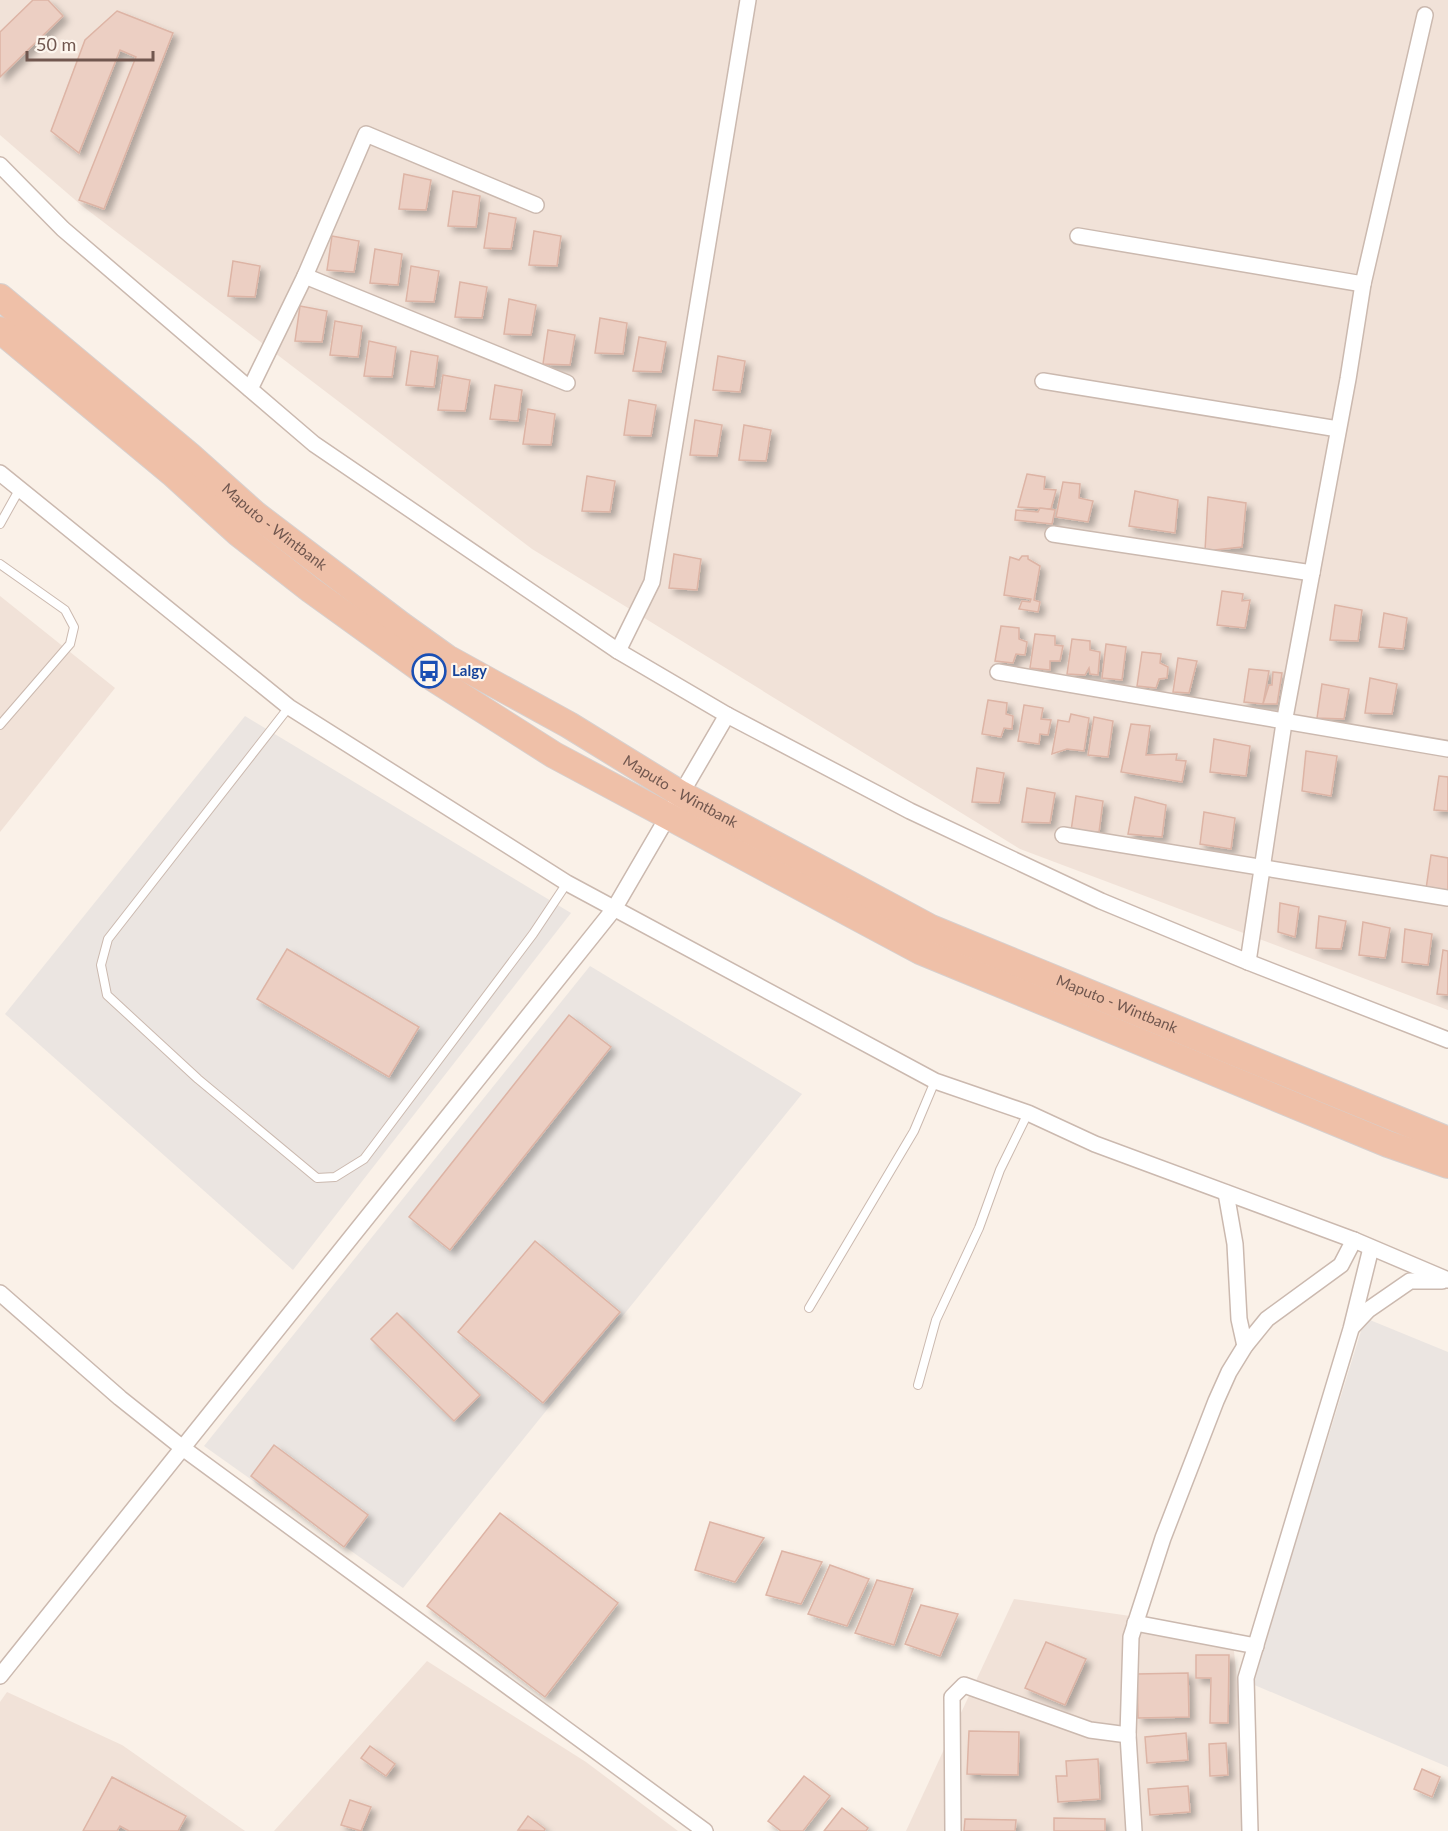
<svg xmlns="http://www.w3.org/2000/svg" width="1448" height="1831" viewBox="0 0 1448 1831" font-family="Lato,sans-serif">
<defs>
<filter id="shadow"><feDropShadow dx="5" dy="5" stdDeviation="3" flood-color="#0004"/></filter>
</defs>
<rect width="100%" height="100%" fill="#faf1e8"/>
<!-- residential -->
<g fill="#f1e2d8">
<polygon points="0,0 1448,0 1448,1010 1020,849 532,549 81,205 0,135"/>
<polygon points="0,596 115,688 0,832"/>
<polygon points="1014,1599 1232,1631 1252,1831 906,1831"/>
<polygon points="427,1661 586,1762 678,1831 274,1831"/>
<polygon points="7,1692 122,1745 245,1831 0,1831 0,1702"/>
</g>
<!-- industrial -->
<g fill="#ebe5e1">
<polygon points="245,716 571,913 293,1270 5,1014"/>
<polygon points="590,966 802,1094 403,1588 204,1446"/>
<polygon points="1365,1318 1448,1352 1448,1767 1252,1684"/>
</g>
<!-- building -->
<g fill="#eccfc3" stroke="#ddb4a5" stroke-width="1.5" filter="url(#shadow)">
<polygon points="33,0 48,0 63,16 0,77 0,32"/>
<polygon points="117,11 173,33 104,209 79,200 136,57 120,50 79,153 51,131 85,40"/>
<polygon points="404,174 431,180 426,210 399,209"/>
<polygon points="453,191 480,196 476,227 448,226"/>
<polygon points="489,213 516,218 511,249 484,248"/>
<polygon points="534,231 561,236 557,266 529,265"/>
<polygon points="332,236 359,241 354,272 327,270"/>
<polygon points="375,249 402,254 398,285 370,283"/>
<polygon points="233,261 260,266 255,297 228,296"/>
<polygon points="411,266 439,271 434,302 406,301"/>
<polygon points="460,282 487,287 482,318 455,317"/>
<polygon points="509,299 536,305 531,335 504,334"/>
<polygon points="300,306 327,311 322,342 295,341"/>
<polygon points="600,318 627,323 623,354 595,353"/>
<polygon points="335,321 362,326 358,357 330,355"/>
<polygon points="548,330 575,335 570,365 543,364"/>
<polygon points="639,337 666,342 661,372 633,371"/>
<polygon points="369,341 396,347 392,377 364,376"/>
<polygon points="411,351 438,356 434,387 406,385"/>
<polygon points="718,356 745,361 740,392 713,390"/>
<polygon points="443,375 470,380 465,411 438,410"/>
<polygon points="495,385 522,390 518,421 490,419"/>
<polygon points="629,400 656,405 651,436 624,435"/>
<polygon points="528,409 555,414 551,445 523,444"/>
<polygon points="695,420 722,425 717,456 690,455"/>
<polygon points="744,425 771,430 766,461 739,460"/>
<polygon points="1027,474 1045,477 1044,489 1056,490 1051,509 1018,507"/>
<polygon points="587,476 615,481 610,512 582,511"/>
<polygon points="1063,482 1080,484 1079,498 1093,501 1088,522 1056,517"/>
<polygon points="1135,491 1178,500 1175,533 1129,526"/>
<polygon points="1208,497 1246,503 1242,547 1205,551"/>
<polygon points="1040,508 1055,510 1052,524 1015,520 1016,510 1038,512"/>
<polygon points="674,554 701,559 697,590 669,588"/>
<polygon points="1022,556 1028,556 1028,559 1040,566 1034,600 1040,602 1038,612 1019,609 1022,601 1030,602 1031,599 1004,595 1010,557 1019,560"/>
<polygon points="1222,591 1243,594 1242,601 1250,600 1245,628 1217,625"/>
<polygon points="1335,605 1362,610 1358,641 1330,640"/>
<polygon points="1384,613 1407,618 1403,649 1379,647"/>
<polygon points="1001,626 1019,628 1019,639 1027,642 1025,655 1016,654 1013,663 995,661"/>
<polygon points="1035,634 1055,636 1055,645 1063,646 1060,661 1050,661 1050,670 1030,668"/>
<polygon points="1072,639 1090,641 1090,650 1100,652 1098,675 1090,674 1089,668 1085,675 1067,674"/>
<polygon points="1106,644 1126,647 1122,680 1102,678"/>
<polygon points="1142,652 1161,654 1160,663 1168,667 1167,678 1159,679 1156,688 1137,686"/>
<polygon points="1178,658 1197,661 1189,693 1173,692"/>
<polygon points="1249,669 1269,671 1263,704 1244,702"/>
<polygon points="1273,672 1282,673 1277,704 1263,704 1269,685 1272,685"/>
<polygon points="1370,678 1397,684 1392,714 1365,713"/>
<polygon points="1322,684 1349,689 1344,719 1317,718"/>
<polygon points="988,700 1007,703 1006,714 1013,716 1012,729 1004,728 1001,737 982,734"/>
<polygon points="1024,705 1043,708 1041,719 1051,720 1048,735 1040,734 1039,744 1018,741"/>
<polygon points="1071,714 1089,718 1084,751 1067,749 1052,754 1058,720 1069,722"/>
<polygon points="1094,717 1113,721 1108,757 1088,755"/>
<polygon points="1131,724 1150,726 1146,755 1177,754 1176,760 1186,761 1182,782 1121,772"/>
<polygon points="1214,739 1250,746 1246,776 1210,772"/>
<polygon points="1306,751 1337,756 1331,796 1302,791"/>
<polygon points="977,768 1004,773 999,803 972,802"/>
<polygon points="1439,776 1448,777 1448,811 1434,810"/>
<polygon points="1027,788 1055,793 1050,823 1022,822"/>
<polygon points="1076,796 1103,801 1099,832 1071,831"/>
<polygon points="1135,797 1166,805 1162,837 1128,834"/>
<polygon points="1204,812 1235,818 1231,849 1200,844"/>
<polygon points="1431,855 1448,858 1448,890 1426,889"/>
<polygon points="1280,903 1299,907 1295,937 1278,932"/>
<polygon points="1319,916 1346,921 1341,949 1316,948"/>
<polygon points="1363,922 1390,928 1385,958 1359,955"/>
<polygon points="1405,929 1432,934 1428,965 1402,962"/>
<polygon points="287,949 419,1027 389,1077 257,999"/>
<polygon points="1443,950 1448,951 1448,995 1437,994"/>
<polygon points="569,1015 611,1047 450,1250 409,1217"/>
<polygon points="535,1241 620,1312 543,1403 458,1332"/>
<polygon points="397,1313 480,1395 454,1421 371,1339"/>
<polygon points="274,1445 368,1515 344,1547 251,1476"/>
<polygon points="500,1513 618,1603 545,1697 427,1606"/>
<polygon points="710,1522 764,1538 735,1582 695,1570"/>
<polygon points="782,1551 822,1562 801,1604 766,1595"/>
<polygon points="830,1565 869,1579 847,1626 808,1614"/>
<polygon points="877,1580 913,1589 894,1645 855,1633"/>
<polygon points="921,1605 958,1614 940,1656 905,1644"/>
<polygon points="1046,1642 1086,1659 1065,1705 1025,1688"/>
<polygon points="1196,1655 1229,1655 1228,1723 1210,1723 1211,1678 1196,1678"/>
<polygon points="1188,1673 1189,1717 1138,1718 1137,1674"/>
<polygon points="969,1731 1019,1732 1018,1775 967,1774"/>
<polygon points="1186,1733 1188,1760 1147,1763 1145,1737"/>
<polygon points="1226,1743 1228,1775 1210,1776 1209,1744"/>
<polygon points="370,1746 395,1764 386,1776 361,1758"/>
<polygon points="1098,1759 1100,1799 1058,1802 1056,1776 1067,1776 1066,1761"/>
<polygon points="1422,1769 1440,1777 1432,1797 1414,1789"/>
<polygon points="804,1776 830,1796 803,1831 781,1831 768,1821"/>
<polygon points="112,1777 186,1816 178,1831 129,1831 120,1826 117,1831 83,1831"/>
<polygon points="1188,1786 1190,1812 1150,1815 1148,1789"/>
<polygon points="350,1800 371,1807 361,1831 341,1825"/>
<polygon points="842,1808 868,1828 866,1831 824,1831"/>
<polygon points="528,1816 545,1829 544,1831 518,1830"/>
<polygon points="1054,1818 1105,1819 1105,1831 1054,1831"/>
<polygon points="965,1819 1016,1820 1015,1831 964,1831"/>
</g>
<g fill="none" stroke-linecap="round" stroke-linejoin="round">
<!-- service casing -->
<g stroke="#cbb9af" stroke-width="10">
<g id="service">
<polyline points="0,524 19,490"/>
<polyline points="0,564 65,610 74,627 70,644 0,725"/>
<polyline points="289,707 108,939 101,965 107,995 198,1079 317,1178 335,1177 364,1159 533,934 567,883"/>
<polyline points="809,1308 914,1131 935,1081"/>
<polyline points="918,1385 936,1320 979,1228 1000,1170 1028,1113"/>
</g>
</g>
<!-- minor casing -->
<g stroke="#cbb9af" stroke-width="18">
<g id="minor">
<polyline points="0,165 63,229 314,444 618,651 727,715 910,811 1101,901 1248,962 1448,1040"/>
<polyline points="1078,236 1363,284"/>
<polyline points="305,276 567,383"/>
<polyline points="1043,381 1338,429"/>
<polyline points="250,389 305,276 366,134 536,205"/>
<polyline points="0,473 289,707 567,883 935,1081 1028,1113 1095,1144 1354,1240 1448,1280"/>
<polyline points="1053,534 1312,573"/>
<polyline points="618,651 652,582 748,0"/>
<polyline points="998,672 1448,749"/>
<polyline points="1063,835 1448,898"/>
<polyline points="1248,962 1284,723 1348,379 1363,284 1425,15"/>
<polyline points="1226,1193 1235,1244 1239,1319 1245,1346"/>
<polyline points="0,1293 120,1398 184,1449 705,1831"/>
<polyline points="1353,1326 1368,1310 1410,1281 1442,1281"/>
<polyline points="1135,1623 1256,1646"/>
<polyline points="0,1676 614,909 727,715"/>
<polyline points="953,1831 952,1697 964,1685 1090,1730 1128,1735"/>
<polyline points="1134,1831 1128,1735 1131,1637 1163,1538 1216,1401 1229,1372 1245,1346 1267,1319 1341,1265 1354,1240"/>
<polyline points="1250,1831 1246,1678 1351,1329 1371,1248"/>
</g>
</g>
<!-- trunk casing -->
<g stroke="#d7d0ce" stroke-width="28">
<g id="trunk">
<path id="s1" d="M0,297L189,455L255,514L401,625L447,658L569,725L681,794L931,928L1448,1140"/>
<polyline points="0,330 172,473 238,533 311,590 433,678 554,755 920,951 1388,1144 1448,1165"/>
</g>
</g>
<!-- service -->
<use href="#service" stroke="#fff" stroke-width="8"/>
<!-- minor -->
<use href="#minor" stroke="#fff" stroke-width="15"/>
<!-- trunk -->
<use href="#trunk" stroke="#efc0a8" stroke-width="26"/>
</g>
<!-- icons -->
<defs>
<g id="bus-ring" transform="scale(1.725)"><circle r="9.5" fill="#fdf6ee" stroke="#1a4fb4" stroke-width="1.5"/><path d="M-5-6H5V4H4V6H2V4H-2V6H-4V4H-5ZM-3.5-4V0h7V-4ZM-3.5 1.2v1.5H-2V1.2ZM2 1.2v1.5H3.5V1.2Z" fill="#1a4fb4"/></g>
</defs>
<g fill-rule="evenodd">
<use href="#bus-ring" x="429" y="671"/>
</g>
<g text-anchor="middle" stroke-width="4.5" stroke-linejoin="round" paint-order="stroke">
<!-- street labels -->
<g font-size="15" fill="#71574f" stroke="#fdf6ee">
<text dy="5" stroke="none"><textPath href="#s1" startOffset="358">Maputo - Wintbank</textPath></text>
<text dy="5" stroke="none"><textPath href="#s1" startOffset="844">Maputo - Wintbank</textPath></text>
<text dy="5" stroke="none"><textPath href="#s1" startOffset="1330">Maputo - Wintbank</textPath></text>
</g>
<!-- transit labels -->
<g font-size="15" font-weight="bold" fill="#164399" stroke="#fdf6ee" text-anchor="start">
<text x="452" y="676">Lalgy</text>
</g>
</g>
<!-- scale -->
<path d="M27 51v9h126v-9" fill="none" stroke="#71574f" stroke-width="3"/>
<text x="36" y="51" font-size="18" fill="#71574f" stroke="#fdf6ee" stroke-width="4.5" paint-order="stroke">50 m</text>
</svg>
